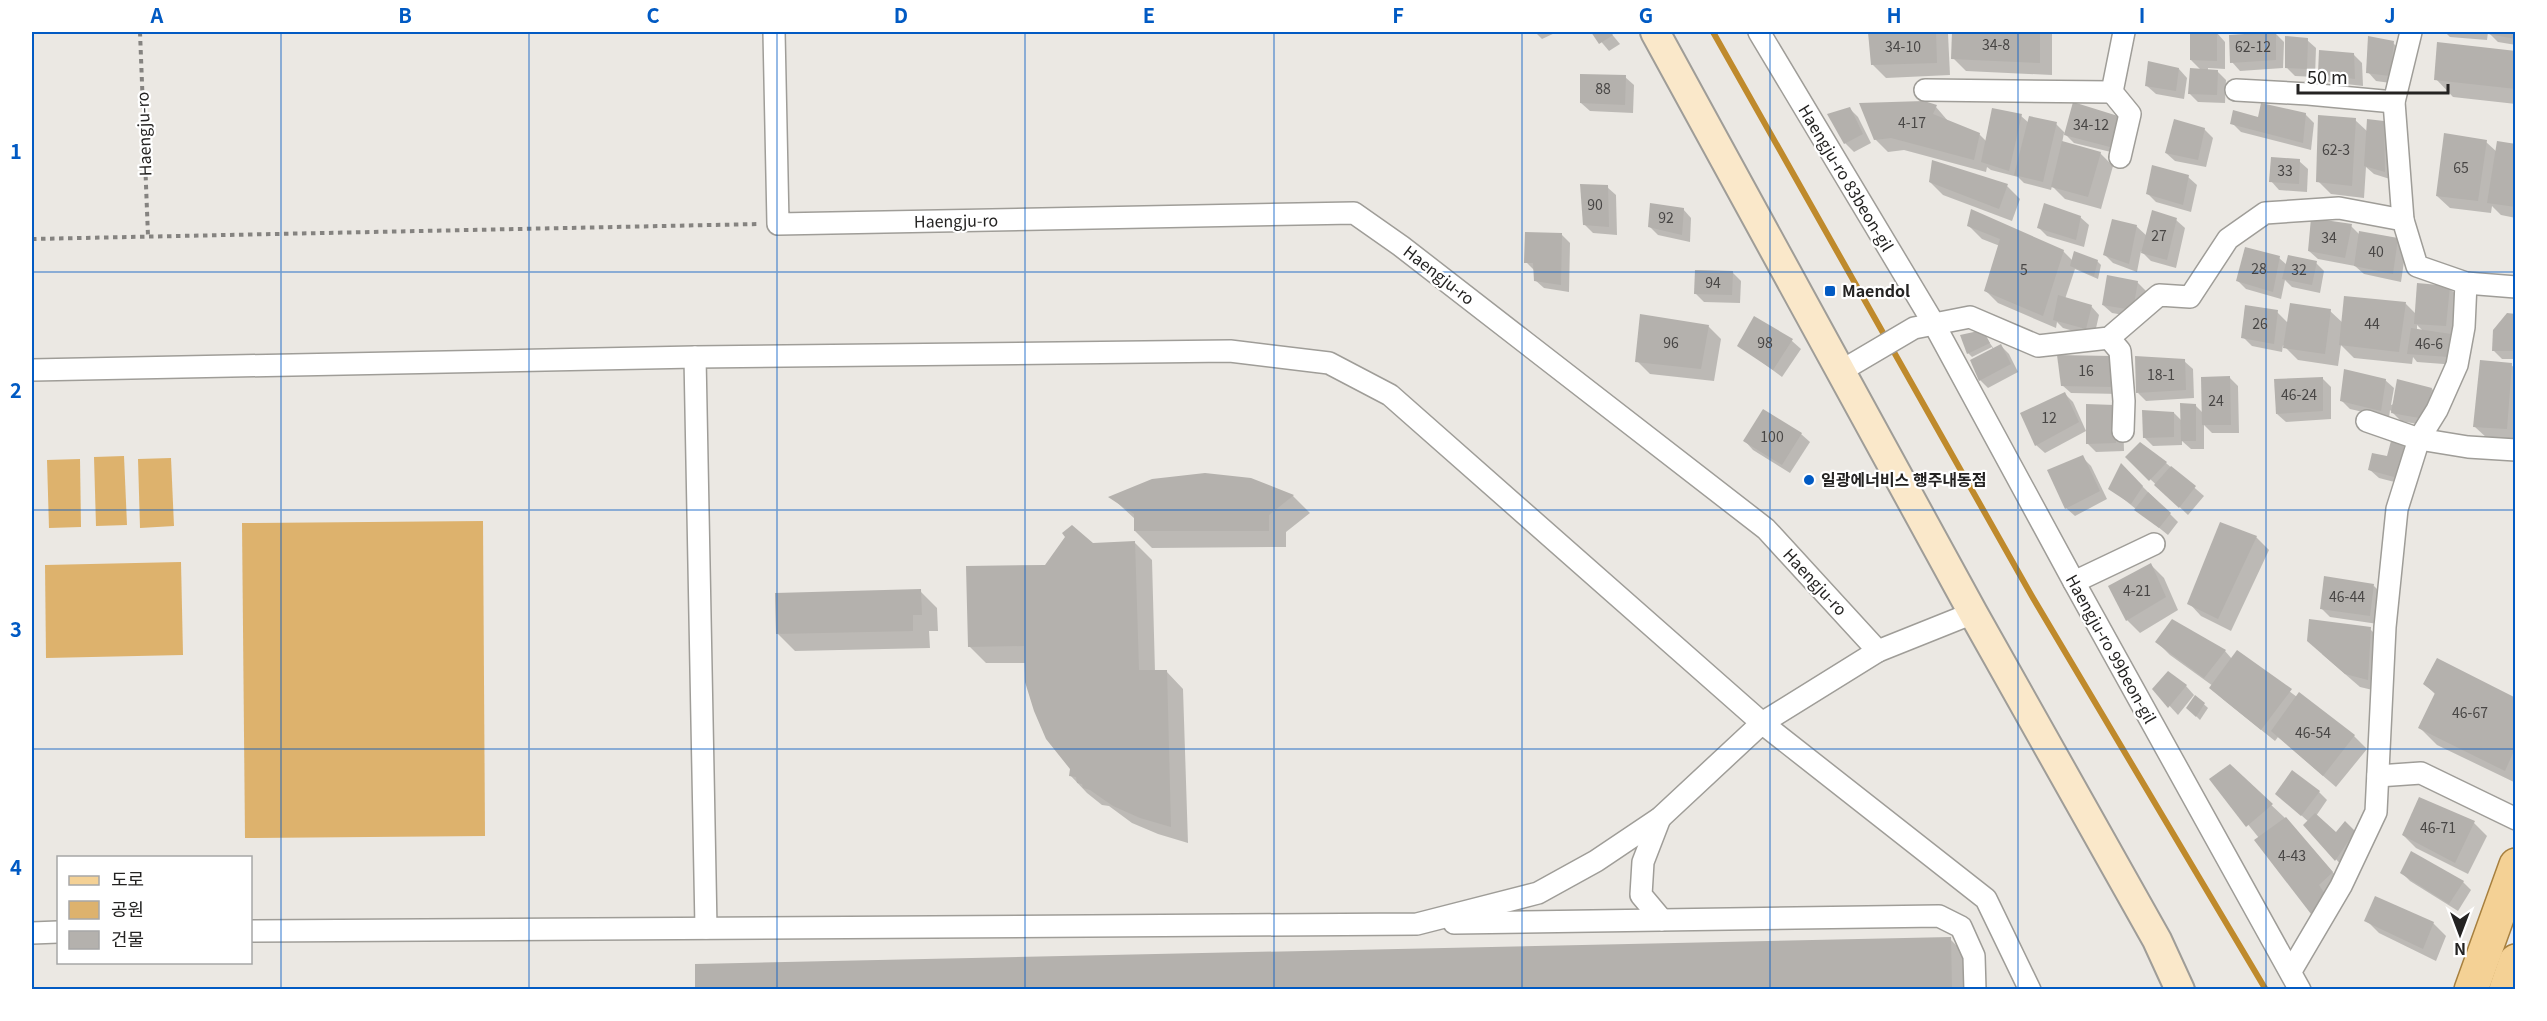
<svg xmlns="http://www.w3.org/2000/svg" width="2547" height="1021" viewBox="0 0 2547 1021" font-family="Georgia,'Noto Sans KR',serif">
<rect width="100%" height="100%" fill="#ebe8e3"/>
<!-- green -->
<g fill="#ddb26d">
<polygon points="124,456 127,525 96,526 94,457"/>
<polygon points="171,458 174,526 140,528 138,459"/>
<polygon points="80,459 81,527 49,528 47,460"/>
<polygon points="483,521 485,836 245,838 242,523"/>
<polygon points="181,562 183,655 46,658 45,565"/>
</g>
<!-- shadow -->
<g fill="#0003" fill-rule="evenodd">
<polygon points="1535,32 1557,32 1542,39"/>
<polygon points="1593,32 1610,32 1620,44 1609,51"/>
<polygon points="1870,32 1945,32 1948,34 1950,75 1886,78 1873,65"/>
<polygon points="1954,32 2052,32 2052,75 1966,71 1953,58"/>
<polygon points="2191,32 2217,33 2225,42 2225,69 2208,68 2208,71 2218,72 2226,80 2225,103 2198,102 2189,93 2202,71 2191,60"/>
<polygon points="2445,32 2516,32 2516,45 2498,42 2488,32 2487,40 2450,37"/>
<polygon points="2276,34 2284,42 2283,68 2240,71 2232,62"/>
<polygon points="2307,40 2316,48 2315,77 2295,76 2287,68"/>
<polygon points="2393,43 2401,51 2398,84 2376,81 2368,72"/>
<polygon points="2516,52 2516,104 2453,97 2436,79"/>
<polygon points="2354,55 2362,63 2363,86 2329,82 2320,73"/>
<polygon points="2179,69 2187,78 2184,99 2156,94 2147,86"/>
<polygon points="1625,77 1634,85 1633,113 1590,111 1581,103"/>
<polygon points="1936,107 1948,121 1979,134 1987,142 2021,116 2029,123 2056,124 2066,134 2117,117 2125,125 2119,154 2074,143 2064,133 2062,143 2100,153 2113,166 2101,209 2065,199 2052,186 2051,190 2024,183 2018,177 1991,170 1987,167 1986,172 1904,150 1888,152 1875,139"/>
<polygon points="1849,108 1858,117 1871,143 1854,152 1845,143"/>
<polygon points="2305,114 2314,123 2311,150 2241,132 2232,123"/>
<polygon points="2355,120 2368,132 2383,122 2392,131 2393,180 2374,174 2366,167 2364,198 2331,194 2318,181"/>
<polygon points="2204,129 2213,138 2206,167 2175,161 2166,153"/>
<polygon points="2486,142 2497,152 2516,146 2516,218 2501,215 2492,206 2491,213 2450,208 2437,196"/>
<polygon points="2299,161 2308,169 2307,192 2279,190 2271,181"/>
<polygon points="2188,177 2197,185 2191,212 2156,202 2148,194"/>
<polygon points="1930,182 2007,186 2020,199 2012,221 1943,195"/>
<polygon points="1607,187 1616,195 1617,235 1593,233 1584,224"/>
<polygon points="1683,209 1691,218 1690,242 1658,235 1650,227"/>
<polygon points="2080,217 2089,225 2084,247 2047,236 2038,227"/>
<polygon points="2176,220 2185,228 2176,268 2151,261 2141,251 2137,272 2113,263 2105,255 2136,226 2147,236"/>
<polygon points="1969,226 2063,251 2073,261 2097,261 2101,265 2098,279 2075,269 2065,299 2091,306 2099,315 2094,337 2063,328 2057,322 2056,328 1998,303 1985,290 2000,246 1982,239"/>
<polygon points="2351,226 2360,235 2397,239 2406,248 2401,282 2364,274 2355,266 2318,259 2309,251"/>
<polygon points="1562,235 1570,243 1569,292 1544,288 1535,280 1534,270 1526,262"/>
<polygon points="2279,258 2287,265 2316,263 2324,271 2320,293 2292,287 2285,280 2281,299 2246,289 2238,281"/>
<polygon points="1732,272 1741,281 1740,303 1704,302 1696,294"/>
<polygon points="2137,282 2146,291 2141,318 2112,313 2103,305"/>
<path d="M2449,288L2458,296L2454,334H2449L2458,344L2457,365L2417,362L2413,357L2412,364L2354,358L2341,345L2338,366L2298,360L2283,345L2282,352L2252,346L2243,337L2277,312L2288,323L2330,311L2343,323L2406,304L2417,315ZM2417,325L2424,332L2417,331Z"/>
<polygon points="2516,315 2516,359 2502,359 2493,350"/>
<polygon points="1755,318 1792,341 1801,349 1782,377 1739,345"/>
<polygon points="1708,326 1721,339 1714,381 1650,374 1637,361"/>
<polygon points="1982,332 1994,349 2001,346 2009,354 2018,372 1988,388 1980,380 1993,350 1992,347 1972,357 1968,353"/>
<polygon points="2184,361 2193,369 2194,398 2146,401 2138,393"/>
<polygon points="2511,365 2516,369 2516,441 2488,439 2475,427"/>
<polygon points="2120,366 2120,394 2071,393 2062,385"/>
<polygon points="2229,377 2238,386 2239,433 2212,433 2204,425 2204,449 2191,449 2182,441 2182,445 2153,446 2144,437 2174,413 2182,421 2195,405 2203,413"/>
<polygon points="2322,378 2331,387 2331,419 2286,422 2277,414"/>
<polygon points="2385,380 2394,388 2391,405 2432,389 2440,397 2433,427 2401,421 2390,410 2389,418 2350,409 2341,400"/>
<polygon points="2065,394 2073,402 2086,431 2045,453 2036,445"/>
<polygon points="2123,415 2124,451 2096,452 2087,443"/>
<polygon points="1801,434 1810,442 1790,473 1753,450 1745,441"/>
<polygon points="2403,445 2412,454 2406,485 2379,478 2370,470"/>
<polygon points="2082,457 2091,466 2107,499 2075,516 2066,508"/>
<polygon points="2127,457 2166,463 2204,496 2188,515"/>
<polygon points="2122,466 2178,522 2168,535 2110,488"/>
<polygon points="1251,479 1293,496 1310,513 1286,532 1286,547 1152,548 1135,531 1135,519 1111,497"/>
<polygon points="2256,537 2269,550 2231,631 2201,616 2189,603"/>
<polygon points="1135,543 1152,560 1155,672 1166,671 1183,689 1188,843 1158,834 1132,823 1109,806 1102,805 1087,793 1070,775 1071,768 1026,663 986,663 969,646 1045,567 1092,544"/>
<polygon points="2151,565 2164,578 2178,610 2140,633 2127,620"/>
<polygon points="2374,586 2382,594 2378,624 2330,617 2322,609"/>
<polygon points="920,591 937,608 938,631 929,631 930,648 795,651 778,634"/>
<polygon points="2172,621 2225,651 2232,659 2237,652 2297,697 2299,694 2354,736 2367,749 2336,787 2278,737 2275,741 2224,700 2211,688 2213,686 2170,655 2157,642"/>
<polygon points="2370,629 2383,642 2381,692 2360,687 2322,654"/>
<polygon points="2425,684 2516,699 2516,783 2437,745 2420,728 2436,695"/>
<polygon points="2186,686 2194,695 2178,715 2154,689"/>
<polygon points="2196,697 2208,708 2200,720 2188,708"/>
<polygon points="2230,766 2285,818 2344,885 2331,899 2339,911 2324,926 2312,913 2259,838 2212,780"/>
<polygon points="2319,792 2327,800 2316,816 2336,834 2345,823 2363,841 2344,868 2305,825 2309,822 2286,802"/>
<polygon points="2420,799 2474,823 2487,836 2468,874 2416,848 2403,835"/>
<polygon points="2402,873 2463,882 2471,890 2458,911 2410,881"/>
<polygon points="2366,920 2433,923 2446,936 2436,961 2379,933"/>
<polygon points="1950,939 1967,956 1968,990 697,990"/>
</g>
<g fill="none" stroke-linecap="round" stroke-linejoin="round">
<!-- stream -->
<polyline stroke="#bf8a2c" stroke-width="6" points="1713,32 2033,598 2266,990"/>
</g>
<!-- building -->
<g fill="#b4b1ad">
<polygon points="1591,32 1610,32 1613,35 1599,44"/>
<polygon points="1868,32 1936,32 1937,63 1871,65"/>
<polygon points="1952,32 2040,32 2040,63 1951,59"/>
<polygon points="2190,32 2217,32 2217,61 2190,60"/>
<polygon points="2276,32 2276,60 2230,63 2229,35"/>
<polygon points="2489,32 2516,32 2516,39 2488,34"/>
<polygon points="2285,36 2308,38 2307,69 2285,68"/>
<polygon points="2368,36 2394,41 2390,76 2366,73"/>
<polygon points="2437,42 2516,51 2516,89 2434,80"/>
<polygon points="2319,50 2354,53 2355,79 2318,74"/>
<polygon points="2148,61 2179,68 2176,91 2145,86"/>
<polygon points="2190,68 2218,70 2217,95 2188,94"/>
<polygon points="1580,74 1626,75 1625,105 1580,103"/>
<polygon points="1924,101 1937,105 1933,114 1980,133 1974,160 1891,138 1874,140 1859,103"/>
<polygon points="2073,102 2118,116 2110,147 2064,135"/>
<polygon points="2261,103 2306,113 2303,143 2230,124 2233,110 2258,117"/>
<polygon points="1850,107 1863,134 1844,144 1827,114"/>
<polygon points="1992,108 2022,114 2009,171 1981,162"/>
<polygon points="2318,115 2356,118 2352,186 2316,182"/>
<polygon points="2029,116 2057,122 2043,182 2014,175"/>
<polygon points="2174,119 2205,128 2198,160 2165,153"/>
<polygon points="2367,119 2384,121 2385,172 2364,166"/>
<polygon points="2444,133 2487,140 2478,201 2436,196"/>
<polygon points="2062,141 2101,152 2088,197 2051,187"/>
<polygon points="2497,141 2516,144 2516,207 2487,203"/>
<polygon points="2271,157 2300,159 2299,184 2269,182"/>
<polygon points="1932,160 2008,184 1999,209 1929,182"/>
<polygon points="2152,165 2189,175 2183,205 2146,194"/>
<polygon points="1580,184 1608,185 1609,227 1583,225"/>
<polygon points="1650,203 1684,208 1682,235 1648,227"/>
<polygon points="2044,203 2081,216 2076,240 2037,228"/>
<polygon points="1971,209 2064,250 2043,316 1984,291 2000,239 1967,226"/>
<polygon points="2152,210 2177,218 2167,260 2141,253"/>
<polygon points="2311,218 2352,224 2345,258 2308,251"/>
<polygon points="2112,219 2137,225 2129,264 2103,255"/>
<polygon points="2359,231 2398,238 2393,274 2354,266"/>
<polygon points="1525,232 1562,233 1561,285 1534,281 1533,263 1524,263"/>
<polygon points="2245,247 2280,256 2273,292 2236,281"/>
<polygon points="2074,251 2098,260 2094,276 2070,266"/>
<polygon points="2288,255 2317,261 2312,285 2282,279"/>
<polygon points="1695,270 1733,271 1732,295 1694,294"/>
<polygon points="2107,275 2138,281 2133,310 2102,305"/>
<polygon points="2417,283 2450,286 2446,326 2414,324"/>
<polygon points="2058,295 2092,305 2086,329 2053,320"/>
<polygon points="2344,296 2406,302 2399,352 2339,345"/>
<polygon points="2290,303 2331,309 2325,354 2283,348"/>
<polygon points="2245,305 2278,310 2274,344 2241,338"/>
<polygon points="2507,313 2516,314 2516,351 2492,351 2493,330"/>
<polygon points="1640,314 1709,325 1701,369 1635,362"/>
<polygon points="1754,316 1793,339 1773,370 1737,346"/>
<polygon points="2411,328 2451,334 2449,357 2407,354"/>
<polygon points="1983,330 1990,343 1967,354 1960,335"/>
<polygon points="2001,344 2011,364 1979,381 1970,360"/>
<polygon points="2057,355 2112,356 2113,387 2061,386"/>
<polygon points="2135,356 2185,359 2186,390 2136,393"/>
<polygon points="2480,360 2512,363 2507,429 2473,427"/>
<polygon points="2344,369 2386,379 2381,411 2340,401"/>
<polygon points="2230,376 2231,425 2202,425 2201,377"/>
<polygon points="2323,377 2323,411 2276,414 2274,379"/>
<polygon points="2397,379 2432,388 2425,419 2391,413"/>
<polygon points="2065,392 2079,422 2035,446 2020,413"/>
<polygon points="2180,403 2196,404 2196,441 2181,441"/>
<polygon points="2086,404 2115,405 2116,443 2086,444"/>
<polygon points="1763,409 1802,433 1782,465 1743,441"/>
<polygon points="2142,410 2174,412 2174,437 2143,438"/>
<polygon points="2391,441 2404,444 2398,478 2368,470 2372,453 2387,456"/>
<polygon points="2140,442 2167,462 2149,481 2125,457"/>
<polygon points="2083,455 2100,491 2065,509 2047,470"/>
<polygon points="2121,463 2143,486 2131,504 2108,489"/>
<polygon points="2171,466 2196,486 2179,508 2154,485"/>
<polygon points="1205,473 1251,478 1294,495 1269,515 1269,531 1134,531 1134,514 1108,497 1152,479"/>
<polygon points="2148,492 2171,513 2159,528 2134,510"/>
<polygon points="2220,522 2257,536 2218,619 2187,604"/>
<polygon points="1072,525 1093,543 1135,541 1139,670 1167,670 1171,827 1140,818 1113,806 1090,790 1083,788 1082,784 1077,783 1076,777 1069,776 1070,769 1046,739 1034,711 1025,682 1024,646 968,647 966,566 1045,565 1065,537 1062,533"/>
<polygon points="2151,563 2166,597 2126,621 2108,586"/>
<polygon points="2324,576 2374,584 2370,616 2320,609"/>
<polygon points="921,589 922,615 913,615 913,631 776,634 775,593"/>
<polygon points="2172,619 2226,650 2204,678 2155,642"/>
<polygon points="2309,619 2371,627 2368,680 2345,674 2307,641"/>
<polygon points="2237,650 2292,689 2261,730 2209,688"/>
<polygon points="2437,658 2516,698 2516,746 2505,771 2418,728 2435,693 2423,684"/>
<polygon points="2168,671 2187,685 2168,708 2152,689"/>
<polygon points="2299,692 2355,735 2323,776 2271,731"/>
<polygon points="2195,695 2205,703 2196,717 2186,708"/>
<polygon points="2230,764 2273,804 2246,827 2209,779"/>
<polygon points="2292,770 2320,791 2301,816 2275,794"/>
<polygon points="2419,797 2475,821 2455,863 2402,835"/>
<polygon points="2315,813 2336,832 2345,821 2355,831 2335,861 2303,825"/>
<polygon points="2286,817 2333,872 2319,885 2327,897 2311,914 2254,840"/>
<polygon points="2411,851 2464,881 2449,904 2400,873"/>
<polygon points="2375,896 2434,922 2423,949 2364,921"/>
<polygon points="1951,937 1952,990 695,990 695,964"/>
</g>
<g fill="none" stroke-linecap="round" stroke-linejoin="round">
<!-- minor casing -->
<g stroke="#9f9d98" stroke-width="24">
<g id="minor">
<polyline points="774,32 778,224 1354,213 1401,246 1766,529 1878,651 1973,613"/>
<polyline points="1759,32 1934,324 2074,582 2300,990"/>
<polyline points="1925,90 2112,92"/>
<polyline points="2236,90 2308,94 2394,102"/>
<polyline points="2120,157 2130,114 2112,92 2124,32"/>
<polyline points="2403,220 2394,102 2411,32"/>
<polyline points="2109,338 2120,351 2124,401 2123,431"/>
<polyline points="695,357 706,928"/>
<polyline points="32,370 695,357 1230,351 1329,363 1390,395 1762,723 1878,651"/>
<polyline points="1841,371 1914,328 1970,317 2038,346 2109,338 2159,295 2190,297 2228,239 2265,213 2339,208 2403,220 2417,266 2466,283 2516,287"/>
<polyline points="2367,421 2419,439 2468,447 2516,450"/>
<polyline points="2074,582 2154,544"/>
<polyline points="2378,776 2421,773 2516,819"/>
<polyline points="1660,818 1643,862 1641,895 1662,920"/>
<polyline points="1454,923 1939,916 1961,927 1974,956 1975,990"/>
<polyline points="250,931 1417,924 1538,893 1596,861 1660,818 1762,723 1986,899 2030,990"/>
<polyline points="32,933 58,932"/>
<polyline points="2291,971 2341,886 2376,812 2385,627 2397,509 2419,439 2437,410 2457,365 2464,327 2466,283"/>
</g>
</g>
<!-- secondary casing -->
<g stroke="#9f9d98" stroke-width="32">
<polyline id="secondary" points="1655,32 1973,613 2157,940 2180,990"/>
</g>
<!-- primary casing -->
<g stroke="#a7803f" stroke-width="36">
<g id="primary">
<polyline points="2471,990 2516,865"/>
<polyline points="2506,990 2516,961"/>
</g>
</g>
<!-- path -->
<g stroke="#858380" stroke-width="4" stroke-dasharray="4.5 4.5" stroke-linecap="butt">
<polyline points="140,32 148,236"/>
<polyline points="32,239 760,224"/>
</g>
<!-- minor -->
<use href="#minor" stroke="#fff" stroke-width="21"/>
<!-- secondary -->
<use href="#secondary" stroke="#fae8ca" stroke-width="28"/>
<!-- primary -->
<use href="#primary" stroke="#f4d195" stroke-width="33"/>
</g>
<!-- grid -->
<path fill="none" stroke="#015ac3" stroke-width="1.5" stroke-opacity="0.55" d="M281,32V990M529,32V990M777,32V990M1025,32V990M1274,32V990M1522,32V990M1770,32V990M2018,32V990M2266,32V990M32,272H2516M32,510H2516M32,749H2516"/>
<!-- markers -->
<g fill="#015ac3" stroke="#fff" stroke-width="2">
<rect x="1824" y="285" width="12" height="12" rx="3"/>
<circle cx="1809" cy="480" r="6"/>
</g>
<g text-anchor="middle" stroke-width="4.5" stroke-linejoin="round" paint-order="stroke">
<!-- number labels -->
<g font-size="14" fill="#484645">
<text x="1996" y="50">34-8</text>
<text x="1903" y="52">34-10</text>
<text x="2253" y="52">62-12</text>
<text x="1603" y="94">88</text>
<text x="1912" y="128">4-17</text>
<text x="2091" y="130">34-12</text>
<text x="2336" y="155">62-3</text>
<text x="2461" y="173">65</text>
<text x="2285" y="176">33</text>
<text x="1595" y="210">90</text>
<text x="1666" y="223">92</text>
<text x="2159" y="241">27</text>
<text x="2329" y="243">34</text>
<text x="2376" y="257">40</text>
<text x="2259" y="274">28</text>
<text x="2024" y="275">5</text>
<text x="2299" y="275">32</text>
<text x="1713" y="288">94</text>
<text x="2260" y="329">26</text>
<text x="2372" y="329">44</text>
<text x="1671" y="348">96</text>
<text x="1765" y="348">98</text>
<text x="2429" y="349">46-6</text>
<text x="2086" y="376">16</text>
<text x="2161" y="380">18-1</text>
<text x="2299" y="400">46-24</text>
<text x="2216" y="406">24</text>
<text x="2049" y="423">12</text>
<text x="1772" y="442">100</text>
<text x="2137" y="596">4-21</text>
<text x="2347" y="602">46-44</text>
<text x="2470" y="718">46-67</text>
<text x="2313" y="738">46-54</text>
<text x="2438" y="833">46-71</text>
<text x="2292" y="861">4-43</text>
</g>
<!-- street labels -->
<g font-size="16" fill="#242322" stroke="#fff">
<text transform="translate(144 134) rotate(-92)" y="6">Haengju-ro</text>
<text transform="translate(1846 178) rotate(59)" y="6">Haengju-ro 83beon-gil</text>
<text transform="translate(956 221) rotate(-1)" y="6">Haengju-ro</text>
<text transform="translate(1439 275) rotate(38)" y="6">Haengju-ro</text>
<text transform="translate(1815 582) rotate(47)" y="6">Haengju-ro</text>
<text transform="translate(2111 649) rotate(61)" y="6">Haengju-ro 99beon-gil</text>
</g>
<!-- poi labels -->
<g font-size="16" font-weight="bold" fill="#242322" stroke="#fff" text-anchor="start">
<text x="1842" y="297">Maendol</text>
<text x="1821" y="486">일광에너비스 행주내동점</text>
</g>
</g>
<!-- border -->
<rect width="2547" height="1021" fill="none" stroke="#ffffff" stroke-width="66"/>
<!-- legend -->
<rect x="57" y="856" width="195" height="108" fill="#ffffff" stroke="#a7a7a7" stroke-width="1.5"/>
<rect x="69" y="876" width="30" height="9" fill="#f4d195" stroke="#a7a7a7" stroke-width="1.5"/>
<text x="111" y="886" font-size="18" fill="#242322">도로</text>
<rect x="69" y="901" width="30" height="18" fill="#ddb26d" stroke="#a7a7a7" stroke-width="1.5"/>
<text x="111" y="916" font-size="18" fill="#242322">공원</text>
<rect x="69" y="931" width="30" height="18" fill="#b4b1ad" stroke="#a7a7a7" stroke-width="1.5"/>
<text x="111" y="946" font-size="18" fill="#242322">건물</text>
<!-- north arrow -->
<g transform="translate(2460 934) rotate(180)" stroke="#ffffff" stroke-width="4.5" paint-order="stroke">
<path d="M0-4.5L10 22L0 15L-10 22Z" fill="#242322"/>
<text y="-9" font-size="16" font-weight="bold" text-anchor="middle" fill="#242322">N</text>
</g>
<!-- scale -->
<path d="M2298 84v9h150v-9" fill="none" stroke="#242322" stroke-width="3"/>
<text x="2307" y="84" font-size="18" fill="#242322" stroke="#ffffff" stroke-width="4.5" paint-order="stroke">50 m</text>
<rect x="33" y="33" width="2481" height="955" fill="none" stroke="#015ac3" stroke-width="2"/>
<g font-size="20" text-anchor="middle" font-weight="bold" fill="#015ac3">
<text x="157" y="23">A</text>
<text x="405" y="23">B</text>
<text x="653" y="23">C</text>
<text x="901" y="23">D</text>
<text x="1149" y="23">E</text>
<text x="1398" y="23">F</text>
<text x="1646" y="23">G</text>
<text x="1894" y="23">H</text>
<text x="2142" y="23">I</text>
<text x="2390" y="23">J</text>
<text x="16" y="159">1</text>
<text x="16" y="398">2</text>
<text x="16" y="637">3</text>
<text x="16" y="875">4</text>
</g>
</svg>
